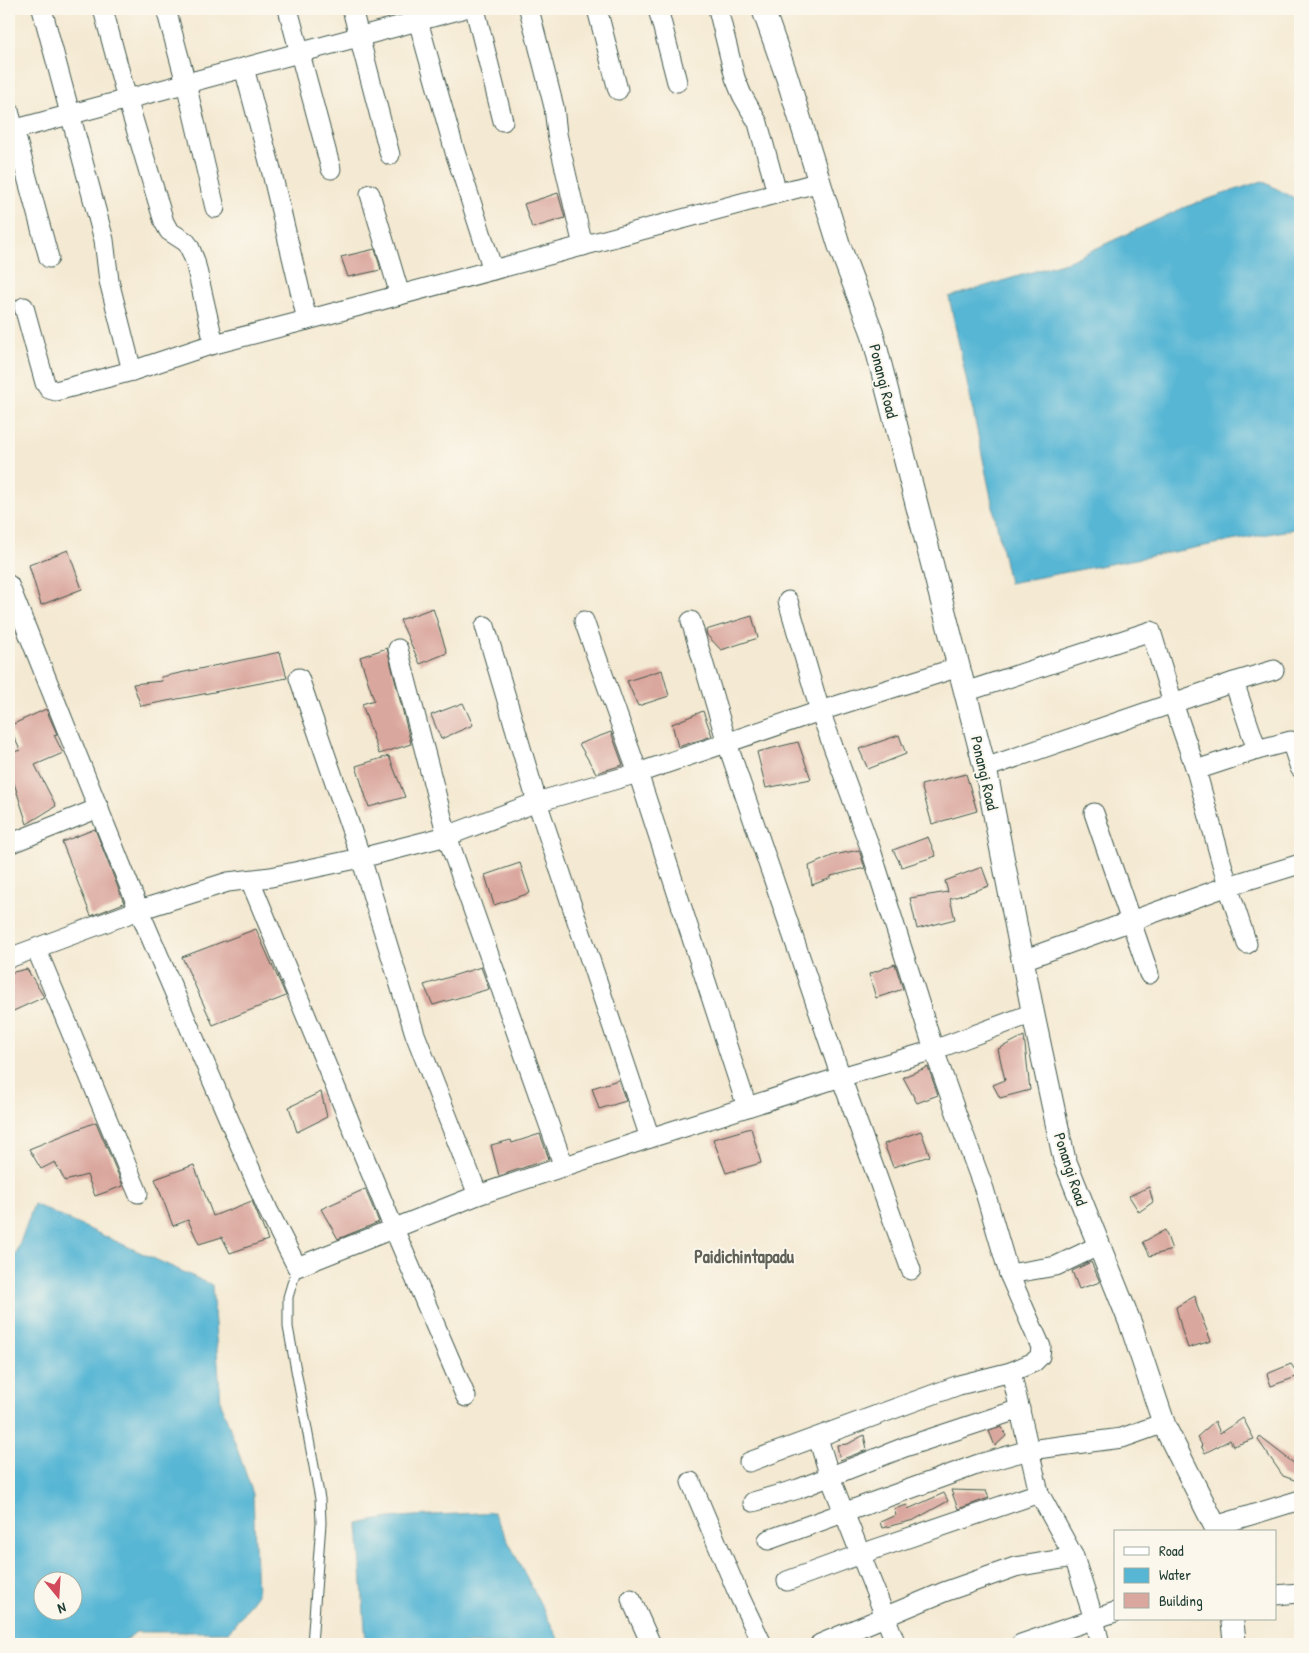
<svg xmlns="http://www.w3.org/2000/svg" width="1309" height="1653" viewBox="0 0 1309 1653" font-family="'Patrick Hand',sans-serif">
<rect width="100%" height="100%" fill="#fbf7ec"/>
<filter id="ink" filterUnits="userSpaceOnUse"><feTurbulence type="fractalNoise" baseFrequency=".02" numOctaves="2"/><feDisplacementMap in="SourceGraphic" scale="10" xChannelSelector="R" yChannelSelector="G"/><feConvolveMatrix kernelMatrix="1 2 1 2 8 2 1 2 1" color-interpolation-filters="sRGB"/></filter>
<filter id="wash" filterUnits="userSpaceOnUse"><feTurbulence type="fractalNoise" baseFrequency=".0096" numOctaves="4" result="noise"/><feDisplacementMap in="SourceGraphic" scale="20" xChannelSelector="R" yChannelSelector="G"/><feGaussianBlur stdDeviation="1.12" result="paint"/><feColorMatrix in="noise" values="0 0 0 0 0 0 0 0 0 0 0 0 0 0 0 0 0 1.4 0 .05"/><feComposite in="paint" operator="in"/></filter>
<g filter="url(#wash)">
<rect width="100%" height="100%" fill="#f4e9d2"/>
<!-- water -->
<g fill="#56b6d4" stroke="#3a7a84" fill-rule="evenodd">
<polygon points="1262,181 1300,201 1300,528 1009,583 949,297 1069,261 1185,207"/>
<path d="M34,1204L212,1285L221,1403L253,1494L257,1594L229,1632H136L120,1644H9V1273ZM42,1580H72V1610H42Z"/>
<path d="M493,1512L561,1644H366L358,1524C401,1513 448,1516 493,1512Z"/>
</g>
<g id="blocks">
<!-- building -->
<g fill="#daa79e">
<polygon points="558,193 565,218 532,228 524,204"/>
<polygon points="375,249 381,270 348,277 341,257"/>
<polygon points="68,550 82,589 41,605 29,565"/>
<polygon points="433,608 447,653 420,664 400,620"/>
<polygon points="752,616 758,638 721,650 707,635 706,630"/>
<polygon points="387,648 411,744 379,754 362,704 374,700 360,657"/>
<polygon points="280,652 287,678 141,706 133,684 162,681 161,677"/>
<polygon points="662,670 669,696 638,706 627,681"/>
<polygon points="463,703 473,725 441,739 431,715"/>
<polygon points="46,709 57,734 54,735 63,753 35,765 56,806 27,824 13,780 9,781 9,754 20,750 9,726"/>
<polygon points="703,711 712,736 678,747 672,724"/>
<polygon points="611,732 623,765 596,773 579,744"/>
<polygon points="899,735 906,754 868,769 859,749"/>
<polygon points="798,742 811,779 766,788 757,752"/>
<polygon points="389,756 405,797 369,807 356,766"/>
<polygon points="966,774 977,811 932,824 921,785"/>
<polygon points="95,829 124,903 91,916 62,842"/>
<polygon points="928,837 936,856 902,867 893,850"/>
<polygon points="859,850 865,868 831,876 831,878 812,885 809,866 834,855"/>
<polygon points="520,863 530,893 494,905 485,875"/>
<polygon points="982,867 989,886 950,899 955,919 917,929 910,898 948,892 945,881"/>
<polygon points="256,929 286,996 213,1025 182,957"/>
<polygon points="895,964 903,989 876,998 869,974"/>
<polygon points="481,967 489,989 433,1005 424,985"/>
<polygon points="27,969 44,997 9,1013 9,973"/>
<polygon points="1024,1036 1030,1090 1000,1098 993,1085 1005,1080 998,1049"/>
<polygon points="928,1067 938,1095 917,1103 903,1077"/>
<polygon points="618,1080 626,1101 599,1109 592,1088"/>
<polygon points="321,1092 327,1117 297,1132 289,1107"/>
<polygon points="96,1122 123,1186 95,1196 87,1175 65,1181 55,1162 41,1169 29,1149"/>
<polygon points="751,1128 761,1163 726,1173 713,1139"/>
<polygon points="921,1131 930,1156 893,1167 884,1144"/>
<polygon points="540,1134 549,1159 499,1176 491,1145 511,1140 512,1143"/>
<polygon points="194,1165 213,1216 252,1201 268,1240 230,1253 222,1237 199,1244 188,1220 173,1226 155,1179"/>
<polygon points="1149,1187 1153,1202 1139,1212 1129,1196"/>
<polygon points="365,1189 379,1222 338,1239 321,1209"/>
<polygon points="1165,1230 1172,1250 1150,1256 1143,1242"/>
<polygon points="1091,1262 1100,1282 1079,1289 1072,1271"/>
<polygon points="1195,1296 1197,1306 1211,1341 1188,1348 1182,1331 1176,1307"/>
<polygon points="1291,1364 1299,1376 1271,1386 1267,1374"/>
<polygon points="1243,1418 1254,1439 1233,1446 1230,1440 1205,1453 1201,1446 1202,1445 1197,1437 1215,1421 1220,1433"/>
<polygon points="1002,1427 1006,1436 995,1446 989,1431"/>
<polygon points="864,1435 867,1450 840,1460 837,1445 848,1444"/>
<polygon points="1260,1437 1300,1468 1300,1482 1283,1476 1258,1440"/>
<polygon points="951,1490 986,1491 989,1498 958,1509"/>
<polygon points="944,1493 948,1501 914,1520 882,1528 880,1522 896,1515 894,1509 907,1505 908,1509"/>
</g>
</g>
</g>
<g filter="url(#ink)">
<use href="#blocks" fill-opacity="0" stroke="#3f574c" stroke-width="1"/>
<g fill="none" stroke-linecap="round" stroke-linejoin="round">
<!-- service casing -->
<g stroke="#3f574c" stroke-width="11">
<polyline id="service" points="297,1267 288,1297 288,1327 320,1499 321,1523 312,1644"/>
</g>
<!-- minor casing -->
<g stroke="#3f574c" stroke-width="21">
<g id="minor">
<polyline points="42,9 104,240 109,281 132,371"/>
<polyline points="103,9 127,99 164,222 169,231 186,242 189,246 195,261 214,344"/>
<polyline points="166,9 186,83 215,208"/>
<polyline points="288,9 331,169"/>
<polyline points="352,9 390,155"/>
<polyline points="475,9 503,121"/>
<polyline points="529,9 554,107 557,134 583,246"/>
<polyline points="597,9 618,90"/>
<polyline points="658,9 677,82"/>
<polyline points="718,9 735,78 742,95 758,123 777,193"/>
<polyline points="415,10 455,152 493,270"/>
<polyline points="244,68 271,169 307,320"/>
<polyline points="9,111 49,258"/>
<polyline points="9,131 462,9"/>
<polyline points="370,194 400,295"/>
<polyline points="24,307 45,383 49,389 56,391 132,371 207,346 307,320 820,182"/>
<polyline points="9,585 139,910 268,1210 297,1267 478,1195 650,1138 841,1077 934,1050 1033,1013"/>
<polyline points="788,601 820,711 871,850 934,1050 959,1121 984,1189 1009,1274"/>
<polyline points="584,621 638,773 747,1107"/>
<polyline points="691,621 727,743 841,1077 911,1270"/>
<polyline points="485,626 537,802 650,1138"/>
<polyline points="398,649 447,836 564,1167"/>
<polyline points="299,678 361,858 415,1034 478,1195"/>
<polyline points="965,692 1151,631 1173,703 1196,770 1228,886 1247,944"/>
<polyline points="1257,750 1291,741 1300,768"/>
<polyline points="985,768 1234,682 1274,670"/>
<polyline points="1196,770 1257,750 1234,682"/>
<polyline points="1094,813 1149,974"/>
<polyline points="9,844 99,808"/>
<polyline points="250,880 394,1229 466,1397"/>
<polyline points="36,948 138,1193"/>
<polyline points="9,958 139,910 228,882 271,877 361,858 447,836 537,802 638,773 820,711 959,667"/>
<polyline points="1023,960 1228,886 1300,864"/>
<polyline points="1011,1372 1034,1362 1040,1356 1041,1347 1009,1274 1056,1266 1098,1246"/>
<polyline points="818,1438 830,1477 896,1644"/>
<polyline points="749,1462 959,1385 1011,1372 1039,1493 1074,1557 1094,1619 1100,1644"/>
<polyline points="691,1482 737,1591 762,1644"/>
<polyline points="753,1502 798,1489 905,1447 1020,1409"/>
<polyline points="1215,1526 1300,1500"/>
<polyline points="768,1540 979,1464 1029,1450 1122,1438 1164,1423"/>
<polyline points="787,1581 861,1554 1039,1493"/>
<polyline points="1275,1595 1300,1593"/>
<polyline points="631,1599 651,1644"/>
<polyline points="820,1644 944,1592 1015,1567 1074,1557"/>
<polyline points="1021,1644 1115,1612"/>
</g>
</g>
<!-- tertiary casing -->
<g stroke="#3f574c" stroke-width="24">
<g id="tertiary">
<polyline points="763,9 787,77 839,245 872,332 987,776 1033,1013 1064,1158 1131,1325 1165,1427 1215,1526 1217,1532"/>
<polyline points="1232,1619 1235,1644"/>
</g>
</g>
<!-- service -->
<use href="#service" stroke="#fff" stroke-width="9"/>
<!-- minor -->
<use href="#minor" stroke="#fff" stroke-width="19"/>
<!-- tertiary -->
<use href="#tertiary" stroke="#fff" stroke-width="22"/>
</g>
</g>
<g text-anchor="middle" stroke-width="4" stroke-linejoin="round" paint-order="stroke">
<!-- street labels -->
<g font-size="16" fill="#1f3d34" stroke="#fbf7ec">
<text transform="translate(884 381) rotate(76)" y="6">Ponangi Road</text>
<text transform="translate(985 773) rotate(77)" y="6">Ponangi Road</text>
<text transform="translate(1071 1169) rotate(72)" y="6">Ponangi Road</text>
</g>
<!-- neighbourhood labels -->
<g font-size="18" font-weight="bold" fill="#606259" stroke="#fbf7ec">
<text x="744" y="1263">Paidichintapadu</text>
</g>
</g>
<!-- margin -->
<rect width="1309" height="1653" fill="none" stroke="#fbf7ec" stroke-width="30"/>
<!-- legend -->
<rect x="1114" y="1530" width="162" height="90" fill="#fbf7ec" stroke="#a3ada2"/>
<rect x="1124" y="1547" width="25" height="8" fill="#ffffff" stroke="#a3ada2"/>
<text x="1159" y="1556" font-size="15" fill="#1f3d34">Road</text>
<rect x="1124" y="1568" width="25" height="15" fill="#56b6d4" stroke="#a3ada2"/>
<text x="1159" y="1580" font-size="15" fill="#1f3d34">Water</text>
<rect x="1124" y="1593" width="25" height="15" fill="#daa79e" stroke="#a3ada2"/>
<text x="1159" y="1606" font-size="15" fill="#1f3d34">Building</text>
<!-- north arrow -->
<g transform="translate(58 1596) rotate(162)"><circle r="24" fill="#fbf7ec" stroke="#a3ada2"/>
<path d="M0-4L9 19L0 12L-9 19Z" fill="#d1495b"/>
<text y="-8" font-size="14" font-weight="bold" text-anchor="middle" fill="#1f3d34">N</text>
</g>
</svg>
